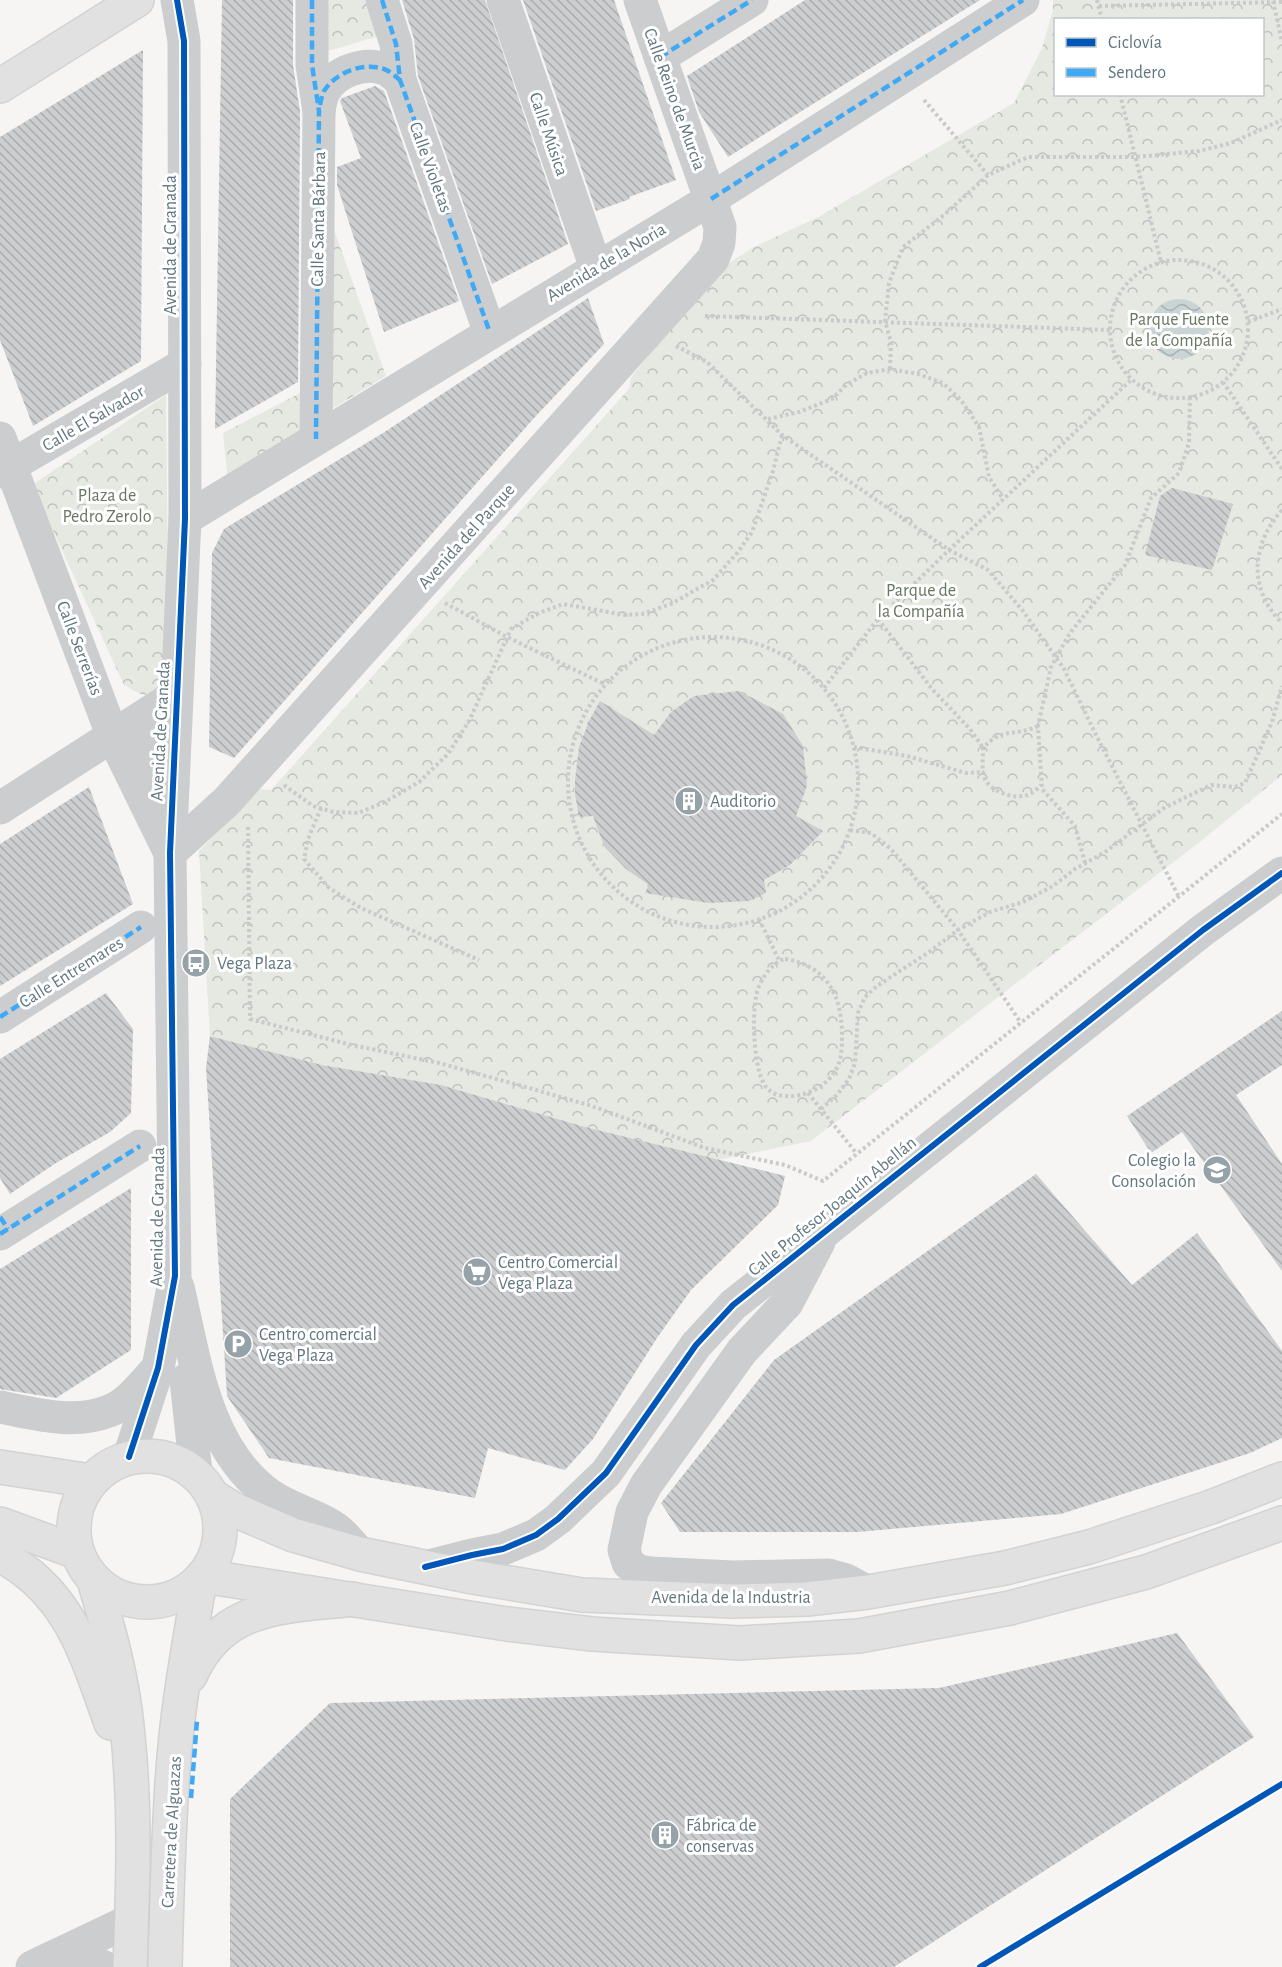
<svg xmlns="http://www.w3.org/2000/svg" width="1282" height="1967" viewBox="0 0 1282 1967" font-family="'Alegreya Sans',sans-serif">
<defs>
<pattern id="park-crowns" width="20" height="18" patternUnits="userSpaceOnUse" patternTransform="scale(1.5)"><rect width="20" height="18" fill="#e6e8e2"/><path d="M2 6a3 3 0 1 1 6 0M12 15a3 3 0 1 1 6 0" fill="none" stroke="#bec1bc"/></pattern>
<pattern id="water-waves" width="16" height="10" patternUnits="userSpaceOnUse" patternTransform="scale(1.5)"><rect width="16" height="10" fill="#cad4d5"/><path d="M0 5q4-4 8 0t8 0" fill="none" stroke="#a7b1b2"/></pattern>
<pattern id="building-back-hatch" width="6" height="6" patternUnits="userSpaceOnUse" patternTransform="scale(1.5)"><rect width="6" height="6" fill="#cdcecf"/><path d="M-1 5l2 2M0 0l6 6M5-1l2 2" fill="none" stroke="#aaacad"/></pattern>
</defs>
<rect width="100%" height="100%" fill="#f6f5f4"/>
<!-- park -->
<g fill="url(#park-crowns)" fill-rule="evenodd">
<path d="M317,0H373L385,36C361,39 341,49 317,53Z"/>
<path d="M1053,0H1282V775L1201,841L811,1141L718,1160L585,1127L441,1085L322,1065L210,1036L199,851L259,789L271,790L629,389L631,377L721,268L752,248L818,217L1014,103L1042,48L1053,10ZM1056,20H1262V94H1056Z"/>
<polygon points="327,210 386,376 327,412"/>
<polygon points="302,392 299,441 228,481 223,433"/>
<path d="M166,395L169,679C150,699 147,699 124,685L32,485Z"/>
</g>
<!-- water -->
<circle fill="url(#water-waves)" cx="1179" cy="329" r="30"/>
<!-- building -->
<g fill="url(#building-back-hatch)">
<polygon points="222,0 293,0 293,65 300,112 298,382 215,429"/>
<polygon points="402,0 485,0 568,244 492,284 418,76 414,39"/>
<polygon points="523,0 614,0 676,180 629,197 630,199 596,211"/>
<polygon points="805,0 980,0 728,157 699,112 687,76"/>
<polygon points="143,50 141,361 33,426 0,340 0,137"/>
<polygon points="375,86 384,91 459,301 384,332 337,185 337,167 361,158 340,101 342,98"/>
<polygon points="588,298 604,344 535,417 234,758 209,747 212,553 224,529 383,433"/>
<polygon points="1172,488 1233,504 1212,570 1145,555 1160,496"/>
<polygon points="739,691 783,714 803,746 807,786 796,816 823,831 790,865 764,880 766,893 749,901 709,903 645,893 649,885 626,869 604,846 593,816 579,817 575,794 575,780 579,747 589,721 600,701 654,735 671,712 694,696"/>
<polygon points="89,787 133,904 0,986 0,844"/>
<polygon points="106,993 133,1029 131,1113 110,1132 56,1163 10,1194 0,1178 0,1059"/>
<polygon points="1282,1011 1282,1065 1236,1095 1282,1164 1282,1271 1182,1132 1151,1153 1127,1116"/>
<polygon points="210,1036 322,1065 441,1085 585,1127 785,1176 778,1205 691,1290 657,1338 593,1439 565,1470 488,1448 475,1498 269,1458 227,1396 206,1068"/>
<polygon points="1036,1174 1132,1285 1197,1233 1282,1351 1282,1438 1250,1453 1061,1514 857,1532 680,1532 661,1503 774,1360"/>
<polygon points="131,1188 131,1350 56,1398 0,1389 0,1269"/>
<polygon points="1177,1633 1254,1737 894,1967 230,1967 230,1799 330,1703 939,1688"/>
</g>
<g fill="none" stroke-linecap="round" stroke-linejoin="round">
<!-- major casing -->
<g stroke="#d3d3d4" stroke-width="36">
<g id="major">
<polyline points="0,86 137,0"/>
<circle cx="147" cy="1529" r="73"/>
<polyline points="0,1467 91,1481"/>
<polyline points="214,1497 235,1510 293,1535 360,1554 473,1577 582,1595 733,1601 807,1599 868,1592 1005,1568 1089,1547 1211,1507 1282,1479"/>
<polyline points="0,1524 77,1552"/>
<polyline points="203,1576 507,1624 592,1634 740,1643 859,1636 1010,1608 1146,1572 1282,1523"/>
</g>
</g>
<!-- highway casing -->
<g stroke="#d1d2d2" stroke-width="36">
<g id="highway">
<path d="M0,1555C70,1592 86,1654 111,1723"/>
<path d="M94,1580C108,1627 122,1676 127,1726C136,1808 133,1885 130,1967"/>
<path d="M190,1676C222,1603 285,1607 353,1599"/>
<path d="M165,1967C167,1897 168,1827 174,1757C179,1698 190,1639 200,1580"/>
</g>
</g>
<!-- path -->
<g stroke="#cacacb" stroke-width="4" stroke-dasharray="3 3" stroke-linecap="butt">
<polyline points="1097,0 1102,20"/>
<polyline points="1273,1 1282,42"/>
<polyline points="1099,6 1282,2"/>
<polyline points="1120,94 1161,262"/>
<polyline points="924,100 988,175"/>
<circle cx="1179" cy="329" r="69"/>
<polyline points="705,316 1110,330"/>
<polyline points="1248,322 1282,309"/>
<polyline points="676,346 707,362 782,435 949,550 988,570 1023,611 1064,669 1095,733 1179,897"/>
<polyline points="890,369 891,342 885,321 889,283 903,247 944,215 988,175 1028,157 1135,157 1199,151 1231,143 1282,120"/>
<polyline points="1223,382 1282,469"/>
<polyline points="768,419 799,412 832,399 846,385 867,373 890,369 918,374 943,383 961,400 979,427 989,477 1003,499"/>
<path d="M1282,510C1251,545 1248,589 1282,623"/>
<polyline points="445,603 507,637 604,684"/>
<polyline points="878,619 932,689 970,729 983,748"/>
<circle cx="713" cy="782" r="145"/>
<polyline points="824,688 878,619 949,550 1132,379"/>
<path d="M1038,726C1016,737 1003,726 983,748C983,758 981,773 986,781C995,794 1017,800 1030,794C1034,792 1038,788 1041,785"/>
<polyline points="854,747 907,756 966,773 984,772"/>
<polyline points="284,785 313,806 333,812 358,813 385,802 419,782 448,754 469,721 511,629 539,613 563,604 625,615 642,614 671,604 713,580 738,552 752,532 773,471 782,435"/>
<polyline points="321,808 308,839 304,859 329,888 361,908 479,960"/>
<polyline points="248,827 250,1019 352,1045 439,1063 522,1086 592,1106 705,1148 785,1165 823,1181 1282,814"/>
<polyline points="850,830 871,833 891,849 958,930 1021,1023"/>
<polyline points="1085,863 1075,826 1042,789 1038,726 1051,667 1070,633 1125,565 1151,498 1179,473 1189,443 1190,397"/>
<polyline points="759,919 779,960"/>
<path d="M785,959C826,965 842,995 842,1035C842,1045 842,1056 838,1066C830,1081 820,1089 804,1094C793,1097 778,1098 769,1090C753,1078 752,1016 756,997C758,983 771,962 785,959Z"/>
<polyline points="808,1093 857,1154"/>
<polyline points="821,1109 837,1095 849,1079 855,1063 858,1013 865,997 877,986 929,952 958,930 990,912 1023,902 1053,886 1075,869 1105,852 1164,808 1211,785 1235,787 1245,783 1272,722 1282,686"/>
</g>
<!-- minor -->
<g stroke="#cccdce" stroke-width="33">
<polyline points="312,0 312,65 319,111 316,439"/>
<polyline points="382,0 396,44 400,80 490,333"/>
<polyline points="503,0 596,268"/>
<polyline points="660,57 752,0"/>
<path d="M319,111C320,105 321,98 324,92C334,72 364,61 385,69C390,71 395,76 400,80"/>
<polyline points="0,438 113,737 168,849"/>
<polyline points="0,472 185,364"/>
<polyline points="185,519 711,199 1023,0"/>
<polyline points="113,737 135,740 150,751 173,784"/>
<polyline points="0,808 164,703 177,691"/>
<polyline points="170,853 227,801 713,259 719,243 720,227 640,0"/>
<polyline points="0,1017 141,927"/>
<polyline points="0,1234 140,1146"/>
<polyline points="819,1242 787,1303 742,1351 646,1485 632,1512 624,1550 628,1563 638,1571 651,1573 733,1577 828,1575 846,1580 868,1592"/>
<path d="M178,1287C195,1358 205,1449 270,1495C287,1507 309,1513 327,1523C341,1530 350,1542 360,1554"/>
<polyline points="186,1380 196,1473"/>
<path d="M0,1407C36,1414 74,1425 109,1411C127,1405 142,1385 154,1372"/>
<polyline points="129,1457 158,1368 175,1276 170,853 185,519 184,41 177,0"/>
<polyline points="425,1567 472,1555 503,1549 536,1535 558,1519 606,1473 696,1345 733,1305 1203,930 1282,873"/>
<path d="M51,1961C69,1960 88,1958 104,1967"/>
<polyline points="32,1967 167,1903"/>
</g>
<!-- major -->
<use href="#major" stroke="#e0e1e0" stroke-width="33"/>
<!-- highway -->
<use href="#highway" stroke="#e0e1e0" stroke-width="33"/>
<!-- quiet -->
<g stroke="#3fa9f5" stroke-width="4.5" stroke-dasharray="9 4.5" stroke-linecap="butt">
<polyline points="312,0 312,65 319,111 316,439"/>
<polyline points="382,0 396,44 400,80 490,333"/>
<polyline points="660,57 752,0"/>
<path d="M320,105C321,100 322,95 324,91C336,72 363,62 384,69C390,71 395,76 400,80"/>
<polyline points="711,199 1023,0"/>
<polyline points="0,1017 141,927"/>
<polyline points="0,1217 8,1229"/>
<polyline points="0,1234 140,1146"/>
<polyline points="191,1798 197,1720"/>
</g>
<!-- cycleway casing -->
<g stroke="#fff" stroke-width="10">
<g id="cycleway">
<polyline points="129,1457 158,1368 175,1276 170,853 185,519 184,41 177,0"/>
<polyline points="425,1567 472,1555 503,1549 536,1535 558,1519 606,1473 696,1345 733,1305 1203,930 1282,873"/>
<polyline points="980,1967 1282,1784"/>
</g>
</g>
<!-- cycleway -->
<use href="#cycleway" stroke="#0057b8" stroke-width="6"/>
</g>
<!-- icons -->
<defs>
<g id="building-disc" transform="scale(1.5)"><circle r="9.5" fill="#95a2a8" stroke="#fff"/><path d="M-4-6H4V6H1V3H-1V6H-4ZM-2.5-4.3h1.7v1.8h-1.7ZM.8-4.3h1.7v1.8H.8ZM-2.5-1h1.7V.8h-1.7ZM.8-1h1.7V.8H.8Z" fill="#fff"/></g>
<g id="bus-disc" transform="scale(1.5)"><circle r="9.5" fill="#95a2a8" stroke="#fff"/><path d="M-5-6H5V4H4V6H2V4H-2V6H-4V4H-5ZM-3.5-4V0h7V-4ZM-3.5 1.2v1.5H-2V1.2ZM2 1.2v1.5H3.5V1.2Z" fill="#fff"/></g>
<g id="school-disc" transform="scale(1.5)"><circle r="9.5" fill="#95a2a8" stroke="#fff"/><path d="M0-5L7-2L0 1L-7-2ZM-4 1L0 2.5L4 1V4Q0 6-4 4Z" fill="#fff"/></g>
<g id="supermarket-disc" transform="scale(1.5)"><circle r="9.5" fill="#95a2a8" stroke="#fff"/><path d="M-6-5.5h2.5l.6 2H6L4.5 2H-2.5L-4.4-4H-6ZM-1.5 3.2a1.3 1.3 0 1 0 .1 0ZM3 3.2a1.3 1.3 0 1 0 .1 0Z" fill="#fff"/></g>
<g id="parking-disc" transform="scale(1.5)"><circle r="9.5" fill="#95a2a8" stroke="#fff"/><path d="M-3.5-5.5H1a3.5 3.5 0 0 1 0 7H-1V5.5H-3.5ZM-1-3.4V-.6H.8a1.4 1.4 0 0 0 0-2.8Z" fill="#fff"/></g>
</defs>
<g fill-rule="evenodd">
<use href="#building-disc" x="689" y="801"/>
<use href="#bus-disc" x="196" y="963"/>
<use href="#school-disc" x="1217" y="1170"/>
<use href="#supermarket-disc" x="477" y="1272"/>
<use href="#parking-disc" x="238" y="1344"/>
<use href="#building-disc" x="665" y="1835"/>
</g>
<g text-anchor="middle" stroke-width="6" stroke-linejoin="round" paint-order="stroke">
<!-- street labels -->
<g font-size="18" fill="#61767f" stroke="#fff">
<text transform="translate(675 99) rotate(70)" y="6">Calle Reino de Murcia</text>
<text transform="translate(549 134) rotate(71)" y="6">Calle Música</text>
<text transform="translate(431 167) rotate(70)" y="6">Calle Violetas</text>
<text transform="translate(318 219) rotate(-89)" y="6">Calle Santa Bárbara</text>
<text transform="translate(170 245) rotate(-90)" y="6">Avenida de Granada</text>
<text transform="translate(606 262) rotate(-31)" y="6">Avenida de la Noria</text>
<text transform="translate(93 418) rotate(-30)" y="6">Calle El Salvador</text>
<text transform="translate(466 536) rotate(-48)" y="6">Avenida del Parque</text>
<text transform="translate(80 648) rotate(69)" y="6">Calle Serrerías</text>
<text transform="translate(160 731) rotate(-87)" y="6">Avenida de Granada</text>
<text transform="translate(71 972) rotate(-32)" y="6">Calle Entremares</text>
<text transform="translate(832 1206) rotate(-39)" y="6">Calle Profesor Joaquín Abellán</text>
<text transform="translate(157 1217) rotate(-89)" y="6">Avenida de Granada</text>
<text x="731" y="1603">Avenida de la Industria</text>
<text transform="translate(171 1832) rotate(-87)" y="6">Carretera de Alguazas</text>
</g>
<!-- park labels -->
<g font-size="18" fill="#677760" stroke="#fff">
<text x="1179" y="325">Parque Fuente<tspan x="1179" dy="21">de la Compañía</tspan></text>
<text x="107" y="501">Plaza de<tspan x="107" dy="21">Pedro Zerolo</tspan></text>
<text x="921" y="596">Parque de<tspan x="921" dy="21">la Compañía</tspan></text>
</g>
<!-- poi labels -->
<g font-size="18" fill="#61767f" stroke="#fff" text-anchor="start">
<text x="710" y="807">Auditorio</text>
<text x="217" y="969">Vega Plaza</text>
<text x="1196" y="1166" text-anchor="end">Colegio la<tspan x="1196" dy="21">Consolación</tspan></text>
<text x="498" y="1268">Centro Comercial<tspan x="498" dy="21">Vega Plaza</tspan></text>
<text x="259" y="1340">Centro comercial<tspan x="259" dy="21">Vega Plaza</tspan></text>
<text x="686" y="1831">Fábrica de<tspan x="686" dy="21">conservas</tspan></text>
</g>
</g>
<!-- legend -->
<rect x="1054" y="18" width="210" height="78" fill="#ffffff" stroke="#c0c8cc" stroke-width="1.5"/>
<rect x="1066" y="38" width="30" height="9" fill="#0057b8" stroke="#c0c8cc" stroke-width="1.5"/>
<text x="1108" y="48" font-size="18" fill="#61767f">Ciclovía</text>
<rect x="1066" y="68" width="30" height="9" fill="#3fa9f5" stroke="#c0c8cc" stroke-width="1.5"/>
<text x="1108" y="78" font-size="18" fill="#61767f">Sendero</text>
</svg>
